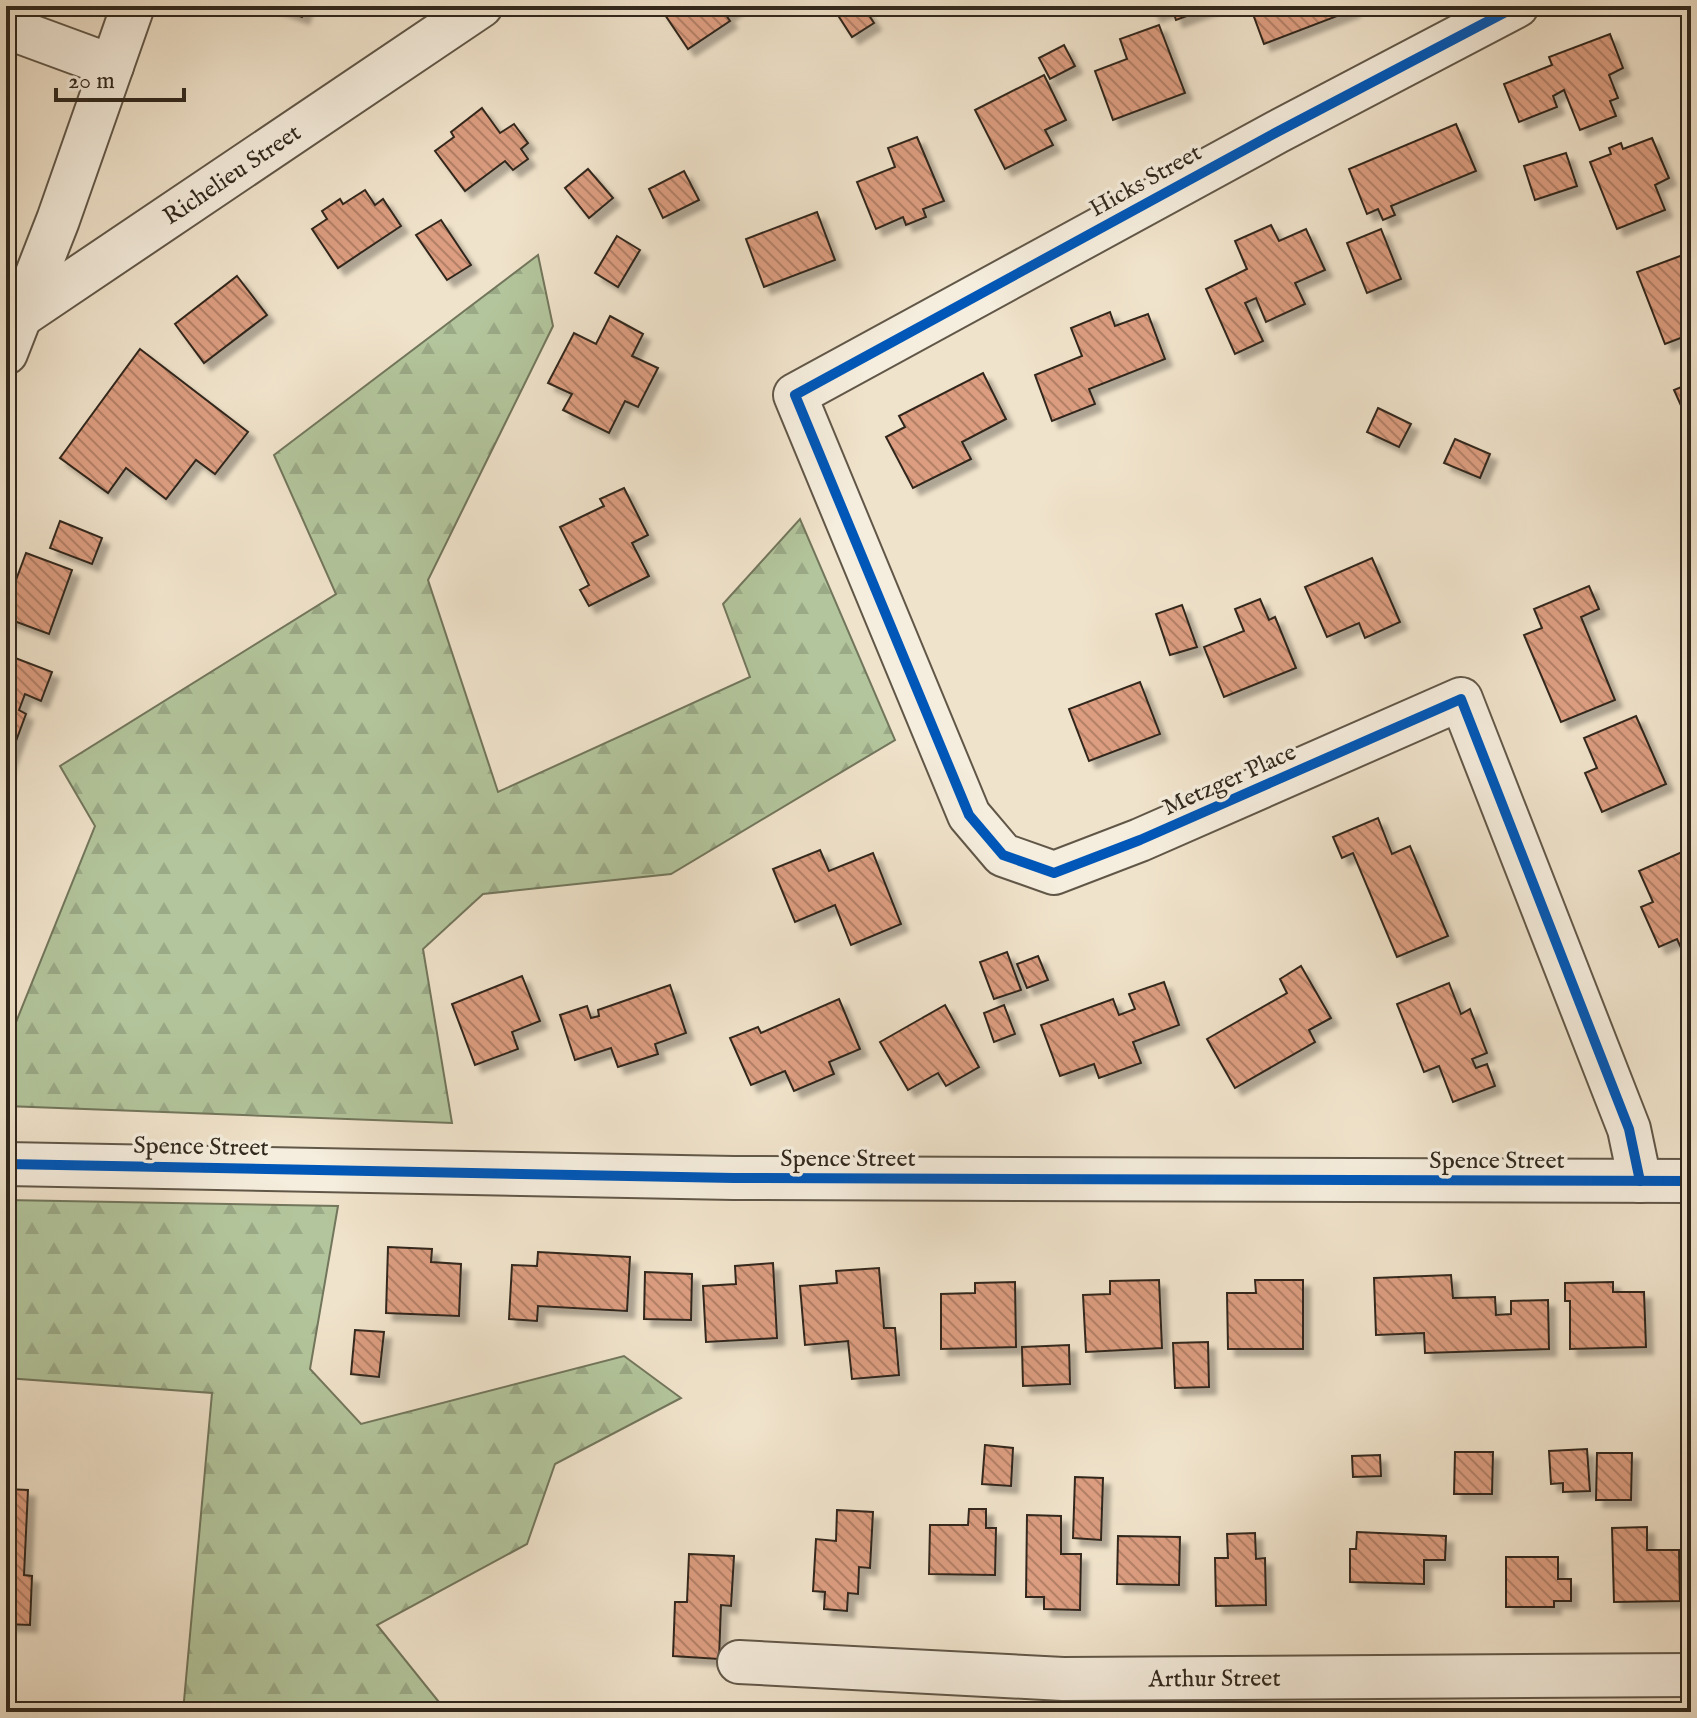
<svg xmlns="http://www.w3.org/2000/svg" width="1697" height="1718" viewBox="0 0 1697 1718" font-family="'IM FELL English',serif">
<defs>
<pattern id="forest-firs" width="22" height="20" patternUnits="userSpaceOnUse" patternTransform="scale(2)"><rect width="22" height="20" fill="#b3c59c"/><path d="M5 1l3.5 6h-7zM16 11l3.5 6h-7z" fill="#9aa986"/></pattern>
<pattern id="building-back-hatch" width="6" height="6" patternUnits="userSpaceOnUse" patternTransform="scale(2)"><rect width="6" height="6" fill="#dc9d80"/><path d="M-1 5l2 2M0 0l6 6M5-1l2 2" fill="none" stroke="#b38068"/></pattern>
<filter id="shadow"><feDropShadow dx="7" dy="7" stdDeviation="2" flood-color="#0004"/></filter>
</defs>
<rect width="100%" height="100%" fill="#f0e3cb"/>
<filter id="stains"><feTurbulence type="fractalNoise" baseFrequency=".0025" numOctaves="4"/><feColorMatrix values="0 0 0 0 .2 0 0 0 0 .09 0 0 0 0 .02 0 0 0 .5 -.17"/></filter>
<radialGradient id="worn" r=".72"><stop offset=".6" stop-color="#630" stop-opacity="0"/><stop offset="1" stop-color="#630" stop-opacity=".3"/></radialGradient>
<!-- forest -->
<g fill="url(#forest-firs)" stroke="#72765c" stroke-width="2">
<polygon points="538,255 553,326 428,580 498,792 750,677 723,604 800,519 895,740 671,874 483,894 423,949 452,1123 6,1106 6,1047 95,826 60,766 336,594 274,455"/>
<polygon points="6,1200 338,1206 310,1369 361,1424 624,1356 681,1398 555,1464 527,1544 377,1625 447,1712 183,1712 212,1393 6,1378"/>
</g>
<!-- building -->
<g fill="url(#building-back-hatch)" stroke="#31281d" stroke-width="2" filter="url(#shadow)">
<polygon points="273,6 306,6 302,17"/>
<polygon points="659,6 738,6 726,15 730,21 688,49"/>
<polygon points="832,6 863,6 874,23 852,37"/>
<polygon points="1150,6 1214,6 1176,20 1172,8 1154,15"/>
<polygon points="1250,6 1352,6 1353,10 1264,44"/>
<polygon points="1159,25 1185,93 1113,120 1095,71 1127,59 1120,39"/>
<polygon points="1610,34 1623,68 1609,75 1618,98 1610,101 1616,116 1580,130 1564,90 1553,96 1557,107 1519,122 1504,84 1552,65 1549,57"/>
<polygon points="1064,45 1075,66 1050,79 1039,58"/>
<polygon points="1044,75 1066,120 1045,130 1053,145 1005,169 975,110"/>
<polygon points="482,108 500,133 514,124 528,143 521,149 528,159 513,170 505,161 465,191 435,151 454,137 451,132"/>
<polygon points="1456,124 1476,171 1391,206 1395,215 1383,220 1378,209 1367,214 1349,169"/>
<polygon points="917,137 944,201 923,209 926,217 906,225 903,217 876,229 857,182 895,167 888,148"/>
<polygon points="1652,138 1669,178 1655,185 1665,210 1617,229 1590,162 1611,154 1609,148 1621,143 1623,149"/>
<polygon points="1566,153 1577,186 1535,200 1524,166"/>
<polygon points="588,169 613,198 589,218 565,188"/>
<polygon points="684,171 699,200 663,218 649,189"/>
<polygon points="365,190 375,205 383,199 401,226 338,268 312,229 327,219 322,211 340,199 343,204"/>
<polygon points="817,212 835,260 764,287 746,239"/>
<polygon points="441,220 471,265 447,280 416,235"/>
<polygon points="1271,225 1279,241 1306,229 1325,270 1295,283 1305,304 1266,322 1256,298 1245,303 1263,341 1235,354 1206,289 1247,269 1235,241"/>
<polygon points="1381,229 1401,279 1367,293 1347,243"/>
<polygon points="617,236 640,250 618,287 595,273"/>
<polygon points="1691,252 1691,334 1665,344 1637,272"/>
<polygon points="237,276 267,315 204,363 175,324"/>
<polygon points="1110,312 1115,326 1148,314 1165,359 1089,389 1095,404 1052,421 1035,375 1082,356 1071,328"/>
<polygon points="610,316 643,334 632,356 658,368 638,407 625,401 609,433 563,410 572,394 548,383 574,333 596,344"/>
<polygon points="140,349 248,432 215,474 196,460 166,499 126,468 108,493 60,458"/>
<polygon points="983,373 1006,419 962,442 971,459 913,488 886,437 905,427 899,416"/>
<polygon points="1691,383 1691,407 1683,410 1674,390"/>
<polygon points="1378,408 1411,424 1399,447 1367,432"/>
<polygon points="1455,439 1490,454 1480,478 1444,463"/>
<polygon points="624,488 648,535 632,543 649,576 589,606 580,590 589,585 560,527 604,506 600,499"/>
<polygon points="60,521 102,538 92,564 50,548"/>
<polygon points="26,553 72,570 49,634 6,618 6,607"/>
<polygon points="1372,558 1400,622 1365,638 1359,623 1327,637 1305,587"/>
<polygon points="1589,586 1599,609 1581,617 1615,700 1561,722 1524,635 1542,628 1534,609"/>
<polygon points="1260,599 1269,620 1275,617 1296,668 1224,697 1204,647 1244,631 1235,609"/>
<polygon points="1182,605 1197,647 1170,655 1156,614"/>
<polygon points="10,656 52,672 41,701 25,694 19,710 26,714 6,768 6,667"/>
<polygon points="1140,682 1160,734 1089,761 1069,709"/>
<polygon points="1636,716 1666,784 1602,812 1585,773 1597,768 1584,738"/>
<polygon points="1378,818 1392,854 1410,846 1448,936 1397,957 1353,853 1342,858 1333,837"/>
<polygon points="1691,848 1691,946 1682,950 1677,939 1659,947 1641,907 1653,902 1639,871"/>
<polygon points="820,850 829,871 873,853 901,924 851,945 835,905 795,922 773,869"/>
<polygon points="1007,952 1021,990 994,999 980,962"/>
<polygon points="1038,956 1048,980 1027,988 1017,964"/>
<polygon points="1301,966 1331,1018 1309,1030 1315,1042 1235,1088 1207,1039 1287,993 1280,979"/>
<polygon points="522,976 540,1021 512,1032 518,1049 475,1065 452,1004"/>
<polygon points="1164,982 1179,1025 1133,1042 1141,1063 1099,1078 1094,1064 1060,1076 1041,1025 1113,999 1119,1015 1135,1009 1129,994"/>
<polygon points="1449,983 1461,1014 1470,1009 1487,1053 1472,1059 1476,1068 1487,1064 1495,1086 1453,1102 1439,1066 1424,1072 1397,1004"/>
<polygon points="670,985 686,1033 655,1044 658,1054 618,1067 611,1048 575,1060 560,1015 587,1006 591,1018 599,1016 598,1010"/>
<polygon points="839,999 860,1049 829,1062 834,1074 794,1091 785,1071 751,1085 730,1038 758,1027 761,1033"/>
<polygon points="945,1005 979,1067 946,1086 938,1073 908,1090 880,1042"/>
<polygon points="1004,1005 1015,1034 994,1042 984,1013"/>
<polygon points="1691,1008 1691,1036 1682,1012"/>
<polygon points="388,1247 432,1249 431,1262 461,1264 459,1316 386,1313"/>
<polygon points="538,1252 630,1257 627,1311 538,1306 537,1321 509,1319 512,1265 537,1266"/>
<polygon points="773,1263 777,1338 706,1342 703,1286 736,1284 735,1266"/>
<polygon points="879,1268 884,1328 895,1328 899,1375 852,1379 848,1341 805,1345 800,1286 837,1283 836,1271"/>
<polygon points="645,1272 692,1274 691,1320 644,1319"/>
<polygon points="1451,1275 1453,1298 1495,1297 1496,1315 1511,1314 1511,1301 1548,1300 1549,1349 1425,1353 1424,1333 1376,1335 1374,1278"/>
<polygon points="1159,1280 1162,1348 1086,1352 1083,1295 1110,1294 1110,1281"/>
<polygon points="1255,1280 1303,1280 1303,1349 1228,1349 1227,1293 1256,1293"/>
<polygon points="1015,1282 1016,1347 941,1349 941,1294 975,1293 975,1283"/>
<polygon points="1613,1282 1613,1292 1644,1292 1646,1347 1570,1349 1570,1301 1565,1301 1565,1283"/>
<polygon points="355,1330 384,1332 379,1377 351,1374"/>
<polygon points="1208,1342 1209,1387 1175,1388 1173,1343"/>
<polygon points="1069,1345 1070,1384 1023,1386 1022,1347"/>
<polygon points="985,1445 1013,1448 1011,1486 982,1484"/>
<polygon points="1587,1449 1590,1491 1563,1492 1563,1483 1551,1484 1549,1451"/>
<polygon points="1455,1452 1493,1452 1492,1494 1454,1494"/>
<polygon points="1597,1453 1632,1453 1631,1500 1596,1500"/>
<polygon points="1380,1455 1381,1476 1353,1477 1352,1456"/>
<polygon points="1075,1477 1103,1478 1101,1540 1073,1538"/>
<polygon points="6,1489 28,1490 24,1575 32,1576 30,1625 6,1624"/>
<polygon points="969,1509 986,1509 986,1528 996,1528 995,1575 929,1574 930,1525 968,1525"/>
<polygon points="837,1510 873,1512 870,1568 859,1567 858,1594 848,1593 847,1611 824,1609 825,1592 813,1591 816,1539 836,1541"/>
<polygon points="1027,1515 1061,1516 1061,1554 1081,1554 1080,1610 1044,1609 1044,1597 1026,1597"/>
<polygon points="1647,1527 1647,1550 1679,1550 1680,1601 1614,1602 1612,1528"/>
<polygon points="1357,1532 1446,1536 1445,1560 1424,1560 1424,1584 1350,1582 1350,1549 1356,1549"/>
<polygon points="1255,1533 1256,1559 1265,1558 1266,1605 1216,1606 1215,1558 1228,1558 1227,1534"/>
<polygon points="1118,1536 1180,1537 1179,1585 1117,1584"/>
<polygon points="689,1554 734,1556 731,1606 721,1605 719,1659 673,1656 675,1602 687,1602"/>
<polygon points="1506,1557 1558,1557 1558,1579 1571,1579 1571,1601 1554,1601 1554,1607 1506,1607"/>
</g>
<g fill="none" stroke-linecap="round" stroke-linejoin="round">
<!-- minor casing -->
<g stroke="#615748" stroke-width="46">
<g id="minor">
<polyline points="1517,6 1277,132 795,395 969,815 1003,855 1054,873 1140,840 1461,699 1629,1129 1640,1181"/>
<polyline points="6,27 112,66"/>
<path id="s1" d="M21,316L481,6"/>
<polyline points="6,353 58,220 133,6"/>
<polyline points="6,1164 734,1178 1691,1181"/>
<path id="s2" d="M739,1662L1063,1679L1691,1675"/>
</g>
</g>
<!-- minor -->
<use href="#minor" stroke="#f5eddd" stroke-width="42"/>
<!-- cycleway casing -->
<g stroke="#f5eddd" stroke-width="15">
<g id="cycleway">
<polyline points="1517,6 1277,132 795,395 969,815 1003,855 1054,873 1140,840 1461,699 1629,1129 1640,1181"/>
<polyline points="6,1164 734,1178 1691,1181"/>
</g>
</g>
<!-- cycleway -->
<use href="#cycleway" stroke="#0057b8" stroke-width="10"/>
</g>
<g text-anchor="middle" stroke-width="7" stroke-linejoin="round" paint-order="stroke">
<!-- street labels -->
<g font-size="24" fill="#31281d" stroke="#f5eddd">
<text dy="8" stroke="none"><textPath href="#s1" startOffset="254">Richelieu Street</textPath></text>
<text transform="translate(1145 180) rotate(-29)" y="8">Hicks Street</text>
<text transform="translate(1229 779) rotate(-24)" y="8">Metzger Place</text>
<text transform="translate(201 1146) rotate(1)" y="8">Spence Street</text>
<text x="848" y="1166">Spence Street</text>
<text x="1497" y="1168">Spence Street</text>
<text dy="8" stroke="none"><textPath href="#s2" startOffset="476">Arthur Street</textPath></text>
</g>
</g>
<!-- margin -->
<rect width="1697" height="1718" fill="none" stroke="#f0e3cb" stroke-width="32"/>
<rect x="8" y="8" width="1681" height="1702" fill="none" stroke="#31281d" stroke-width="4"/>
<rect x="16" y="16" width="1665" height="1686" fill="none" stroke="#31281d" stroke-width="2"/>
<!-- scale -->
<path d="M56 88v12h128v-12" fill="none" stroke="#31281d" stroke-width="4"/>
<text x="68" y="88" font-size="24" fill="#31281d" stroke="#f5eddd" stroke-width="6" paint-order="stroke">20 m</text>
<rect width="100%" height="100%" filter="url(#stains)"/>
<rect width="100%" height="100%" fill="url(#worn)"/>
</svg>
